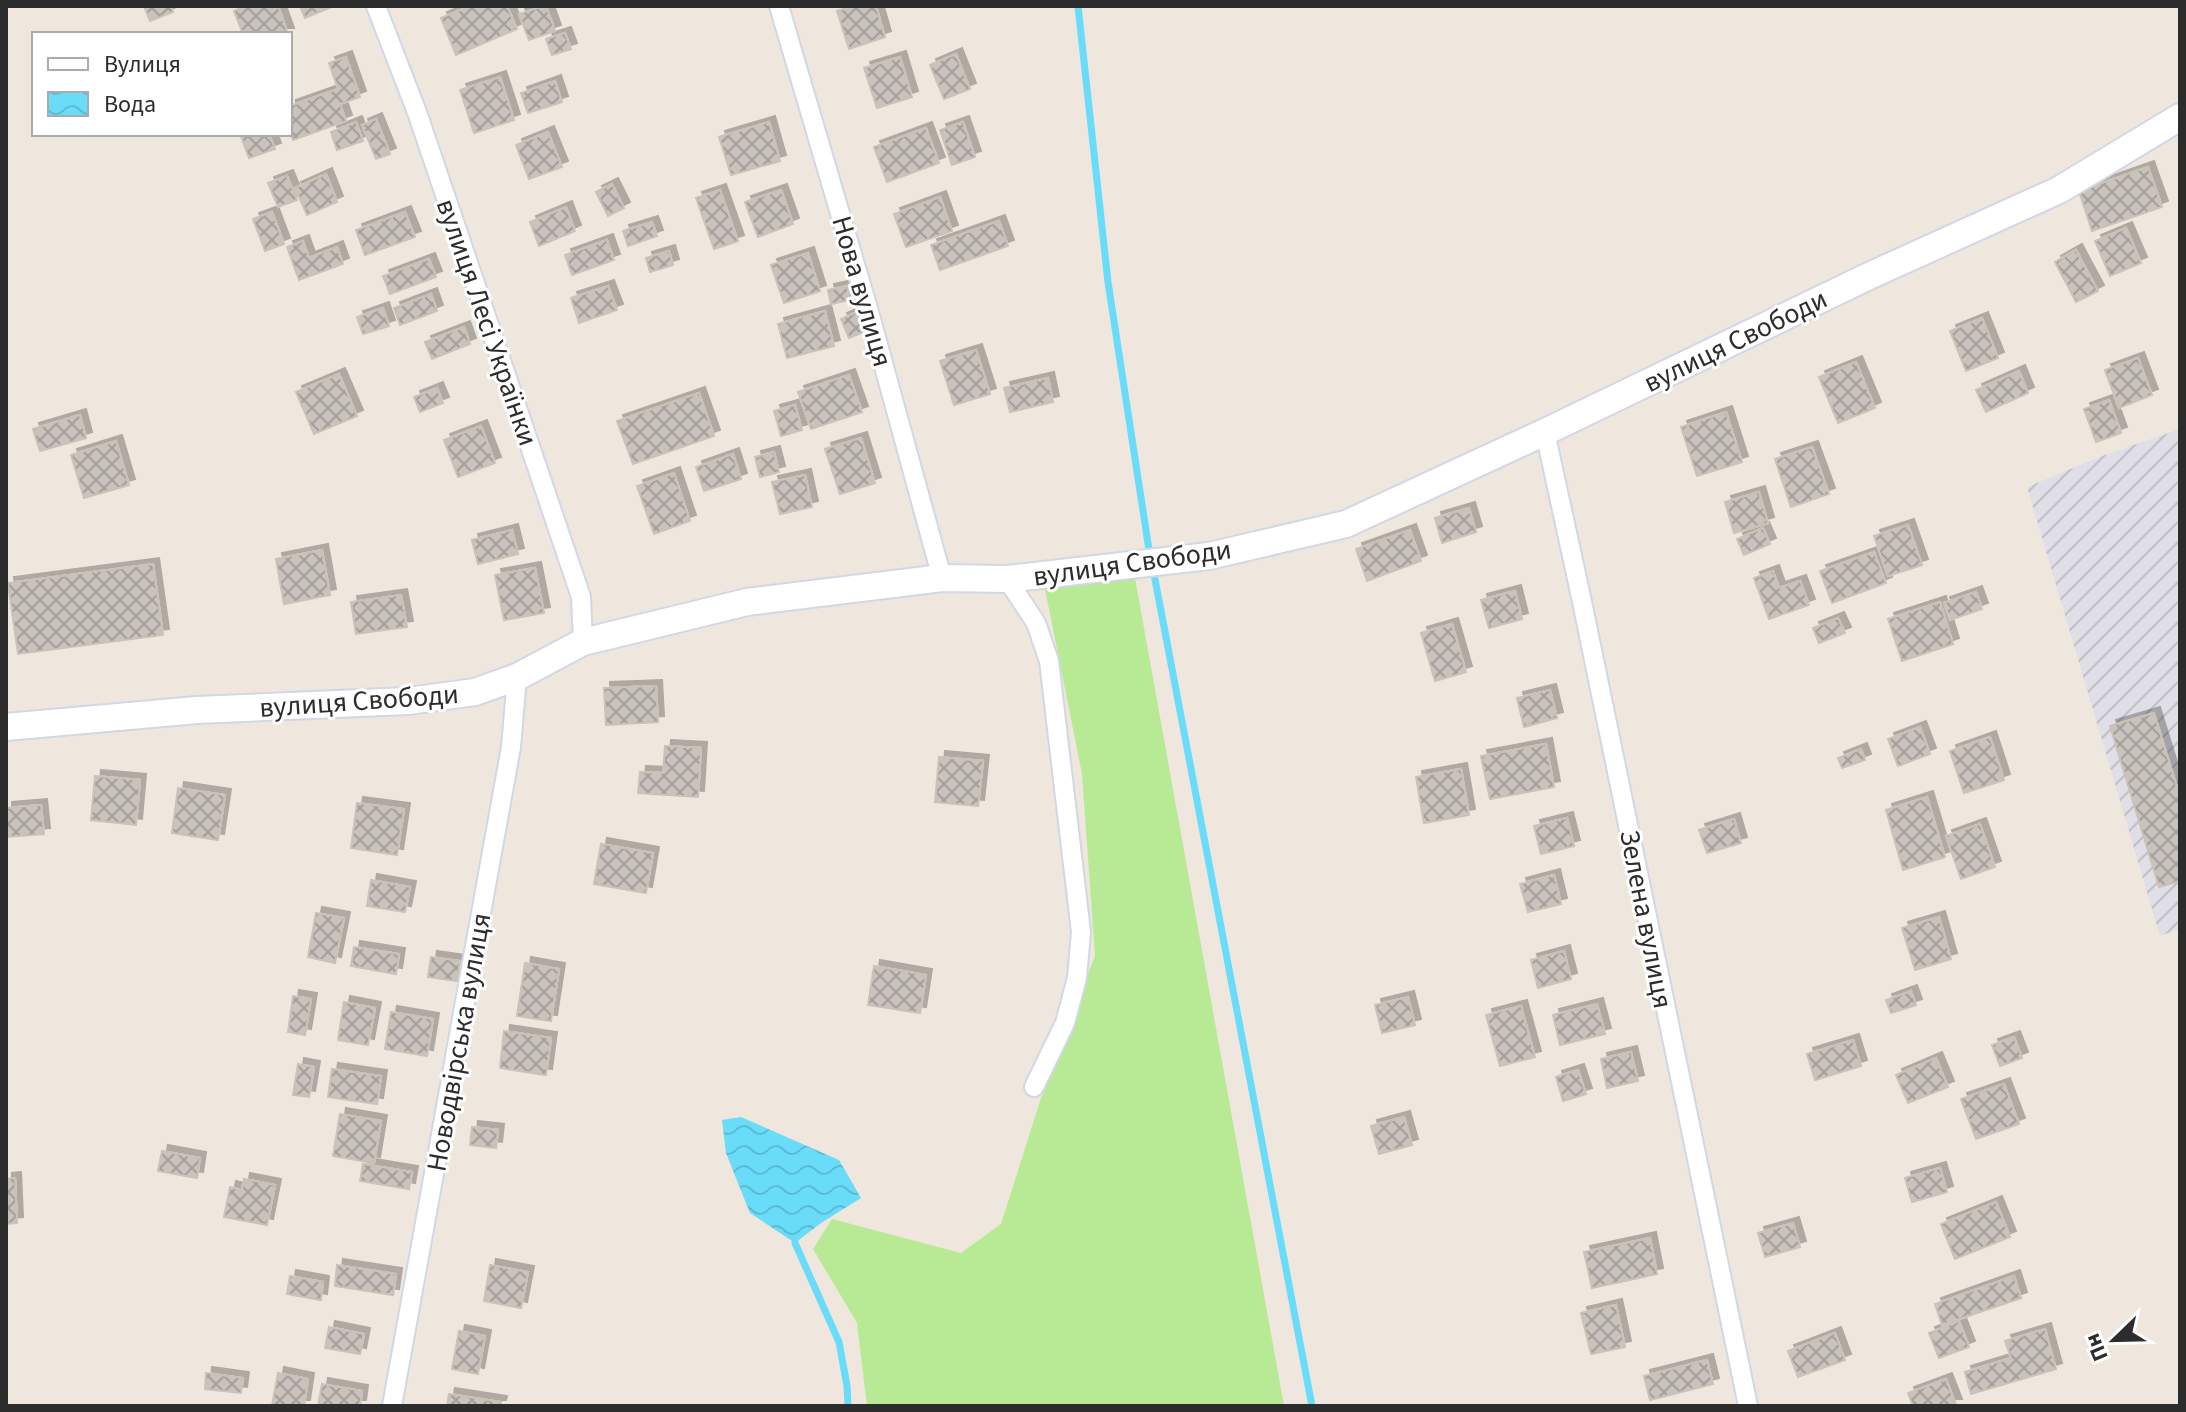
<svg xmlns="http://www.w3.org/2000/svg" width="2186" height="1412" viewBox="0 0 2186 1412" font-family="'Source Sans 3',sans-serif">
<defs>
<pattern id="industrial-furrows" width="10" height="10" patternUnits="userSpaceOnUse" patternTransform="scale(2)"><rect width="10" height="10" fill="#e0dee7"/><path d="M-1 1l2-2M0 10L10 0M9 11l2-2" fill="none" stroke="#c0bfc6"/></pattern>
<pattern id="water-waves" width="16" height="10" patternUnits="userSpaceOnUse" patternTransform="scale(2)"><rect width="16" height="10" fill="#68dcf9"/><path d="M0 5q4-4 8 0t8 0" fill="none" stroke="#5abdd6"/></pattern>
<pattern id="building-cross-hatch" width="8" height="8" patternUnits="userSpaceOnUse" patternTransform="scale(2)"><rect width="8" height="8" fill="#cac3bd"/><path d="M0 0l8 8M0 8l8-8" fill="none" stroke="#a49f9a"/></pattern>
<filter id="shadow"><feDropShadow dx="6" dy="-6" stdDeviation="0" flood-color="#0004"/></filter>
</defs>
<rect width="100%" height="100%" fill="#efe6dd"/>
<!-- industrial -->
<polygon fill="url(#industrial-furrows)" points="2180,429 2180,929 2160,936 2027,487 2102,456"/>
<!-- grass -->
<polygon fill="#b8ea95" points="1135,578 1284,1406 867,1406 857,1323 813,1249 832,1219 961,1253 1001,1224 1041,1098 1095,956 1082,774 1044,584"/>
<!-- water -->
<polygon fill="url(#water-waves)" points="741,1117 839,1160 861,1198 821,1223 795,1243 750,1213 726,1153 722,1120"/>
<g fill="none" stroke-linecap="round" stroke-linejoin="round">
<!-- stream -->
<g stroke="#68dcf9" stroke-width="7">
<polyline points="1078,6 1108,282 1149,550"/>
<polyline points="1154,574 1312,1406"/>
<polyline points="795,1243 839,1342 847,1386 848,1406"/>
</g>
</g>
<!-- building -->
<g fill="url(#building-cross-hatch)" stroke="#cbc2b7" stroke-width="2" filter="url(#shadow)">
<polygon points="144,6 171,6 173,12 150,21"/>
<polygon points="246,6 278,6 288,34 243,34 234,11"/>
<polygon points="300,6 334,6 305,18"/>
<polygon points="470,6 507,6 517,29 456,55 441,18"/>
<polygon points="543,6 546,6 555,31 529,40 519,14"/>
<polygon points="853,6 876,6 885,37 849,49 837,11"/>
<polygon points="565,33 571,49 552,55 546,39"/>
<polygon points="956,54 970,89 944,99 930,65"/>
<polygon points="346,57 360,97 340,104 346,121 293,140 290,132 290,106 338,89 329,63"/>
<polygon points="900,57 912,97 877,108 864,68"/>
<polygon points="500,77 514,120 474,133 460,90"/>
<polygon points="555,81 562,102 528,113 521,93"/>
<polygon points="376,119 390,154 376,159 362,125"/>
<polygon points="356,122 363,141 337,150 331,132"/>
<polygon points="769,122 780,161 731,175 719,137"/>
<polygon points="963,122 975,157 952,165 940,130"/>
<polygon points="926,128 939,163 887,182 874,147"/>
<polygon points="548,132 562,167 529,179 516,145"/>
<polygon points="240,134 269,134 275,149 249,158"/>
<polygon points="2148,167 2162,207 2092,231 2079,191"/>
<polygon points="326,174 337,202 307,215 295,188"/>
<polygon points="287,176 297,200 278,207 268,183"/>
<polygon points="612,184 624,208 608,216 596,192"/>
<polygon points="720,190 738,241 714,249 696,198"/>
<polygon points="781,190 793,224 758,237 745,202"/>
<polygon points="940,197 952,231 906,247 894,214"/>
<polygon points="566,207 575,231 539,246 530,222"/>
<polygon points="272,212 284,244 265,251 253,219"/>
<polygon points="405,212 415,237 365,255 356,230"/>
<polygon points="999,221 1008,246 940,270 931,245"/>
<polygon points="652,222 657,236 628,246 623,231"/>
<polygon points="2126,228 2141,263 2110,276 2095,241"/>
<polygon points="607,240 614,260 572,275 565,255"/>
<polygon points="303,241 309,258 337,247 343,264 299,280 287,247"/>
<polygon points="2076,250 2098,291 2076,302 2055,262"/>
<polygon points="669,251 673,265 650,272 646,258"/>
<polygon points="808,253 820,291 784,303 771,265"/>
<polygon points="429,259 436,277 390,294 383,276"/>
<polygon points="608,286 617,310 579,323 571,298"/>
<polygon points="847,286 850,300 831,304 828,290"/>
<polygon points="431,294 437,311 400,325 394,308"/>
<polygon points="383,308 389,326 363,334 357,317"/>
<polygon points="825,311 834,346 787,358 778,324"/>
<polygon points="859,311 866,331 849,338 841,319"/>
<polygon points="1982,318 1998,358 1966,371 1950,331"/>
<polygon points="464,327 470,344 432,359 425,342"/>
<polygon points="976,350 990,394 954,405 940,361"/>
<polygon points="2138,358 2152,395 2119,408 2105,370"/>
<polygon points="1856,362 1875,408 1838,423 1819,377"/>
<polygon points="2019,371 2028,393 1986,412 1976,390"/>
<polygon points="339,374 357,416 314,434 296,392"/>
<polygon points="849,375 862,412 811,429 798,392"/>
<polygon points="1048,378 1053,402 1010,412 1004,388"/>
<polygon points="437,388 443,403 420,412 414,397"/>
<polygon points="699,393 714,436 633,464 617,421"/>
<polygon points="2109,400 2121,433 2096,442 2084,409"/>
<polygon points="795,405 802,430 781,436 774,411"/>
<polygon points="1726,412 1742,462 1697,476 1681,427"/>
<polygon points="80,415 86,438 40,451 33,429"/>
<polygon points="481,426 495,463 458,477 444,440"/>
<polygon points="861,438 875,483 840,494 825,449"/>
<polygon points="116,441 129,485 84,498 71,455"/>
<polygon points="1812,447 1829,494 1791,507 1775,459"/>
<polygon points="774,452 779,472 760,477 755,457"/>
<polygon points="733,454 741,479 704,491 696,467"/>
<polygon points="674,473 690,521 654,534 637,486"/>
<polygon points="805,475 812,507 780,514 772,482"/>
<polygon points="1759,492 1768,523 1734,533 1725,502"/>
<polygon points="1469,508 1476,532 1442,543 1435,518"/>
<polygon points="1908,525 1922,565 1888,576 1874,536"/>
<polygon points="1763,528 1770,544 1744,555 1737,539"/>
<polygon points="512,530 518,554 478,564 472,540"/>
<polygon points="1410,530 1421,561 1367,581 1356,549"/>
<polygon points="322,550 330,595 284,604 276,559"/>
<polygon points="1874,552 1886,583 1832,603 1820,571"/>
<polygon points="153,564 163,635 18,654 8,583"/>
<polygon points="535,568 544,613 504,620 495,575"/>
<polygon points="1773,571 1779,588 1800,581 1809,605 1769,619 1754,578"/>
<polygon points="1515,591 1522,619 1489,628 1481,600"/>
<polygon points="1976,592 1982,609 1950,620 1944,603"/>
<polygon points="401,595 407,627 356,634 351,602"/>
<polygon points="1940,602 1953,644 1902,661 1888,619"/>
<polygon points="1838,618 1845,633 1819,643 1813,628"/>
<polygon points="1452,624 1466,672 1435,681 1421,633"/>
<polygon points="656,686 658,722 606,725 604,688"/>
<polygon points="1550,690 1557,718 1524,727 1517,698"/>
<polygon points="2154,713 2180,797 2180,881 2159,887 2110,726"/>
<polygon points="1920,727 1930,754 1898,766 1888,739"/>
<polygon points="1990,737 2004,780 1964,793 1950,751"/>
<polygon points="1546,744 1554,787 1490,799 1481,756"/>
<polygon points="665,746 701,748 698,797 638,793 640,772 663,773"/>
<polygon points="1861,749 1865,760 1842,768 1838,758"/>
<polygon points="939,757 983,761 978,806 935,802"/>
<polygon points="1461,769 1469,815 1424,823 1416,777"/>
<polygon points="95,776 140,780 136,825 91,820"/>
<polygon points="178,788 225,795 218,840 172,833"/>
<polygon points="1927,797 1945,857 1903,870 1886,810"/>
<polygon points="357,803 404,809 397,855 351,848"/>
<polygon points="41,805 44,834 6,837 6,808"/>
<polygon points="1567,818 1574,846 1541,854 1534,826"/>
<polygon points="1734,819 1741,843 1707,853 1699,830"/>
<polygon points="1980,824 1995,867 1961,879 1946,836"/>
<polygon points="601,844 653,853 646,893 594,884"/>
<polygon points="1554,875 1561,904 1528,912 1520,884"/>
<polygon points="371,880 410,887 405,912 367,906"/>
<polygon points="316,913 344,918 335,963 308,957"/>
<polygon points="1939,917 1951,959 1915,970 1902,928"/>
<polygon points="354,947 399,954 396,974 351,966"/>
<polygon points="1564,951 1571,979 1538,988 1531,960"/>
<polygon points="431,957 460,961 457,981 428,977"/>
<polygon points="525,963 559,969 551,1021 517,1016"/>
<polygon points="874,966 926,975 920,1013 868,1005"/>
<polygon points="1911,991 1916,1005 1891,1013 1886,1000"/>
<polygon points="293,996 311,999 305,1035 288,1032"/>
<polygon points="1408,997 1415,1025 1382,1033 1375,1005"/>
<polygon points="344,1002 375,1008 368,1045 338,1040"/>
<polygon points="1597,1004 1605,1034 1560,1045 1553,1015"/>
<polygon points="1521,1006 1535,1057 1500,1066 1486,1015"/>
<polygon points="391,1012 433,1019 427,1056 385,1049"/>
<polygon points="504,1031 551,1038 546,1075 500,1068"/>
<polygon points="2014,1037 2022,1058 2000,1066 1992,1045"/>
<polygon points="1853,1040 1861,1066 1815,1080 1807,1054"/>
<polygon points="1631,1052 1638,1081 1607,1088 1601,1059"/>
<polygon points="1936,1058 1948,1087 1908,1103 1896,1075"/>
<polygon points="298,1064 314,1067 309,1097 293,1095"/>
<polygon points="332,1069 381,1076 377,1104 328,1097"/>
<polygon points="1578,1070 1586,1094 1563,1101 1556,1077"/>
<polygon points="2004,1084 2019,1124 1976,1139 1961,1099"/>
<polygon points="340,1114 381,1121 374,1163 333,1156"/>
<polygon points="1404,1117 1412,1145 1379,1154 1371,1126"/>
<polygon points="472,1127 498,1130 496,1148 470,1145"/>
<polygon points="162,1151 200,1158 197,1178 158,1171"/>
<polygon points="363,1164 412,1172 409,1189 360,1181"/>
<polygon points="1940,1168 1947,1192 1912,1202 1905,1178"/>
<polygon points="15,1178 17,1223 6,1224 6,1179"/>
<polygon points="244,1179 275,1185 267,1225 224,1217 230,1187 242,1190"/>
<polygon points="1996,1202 2010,1237 1955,1259 1941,1224"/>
<polygon points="1793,1223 1800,1247 1765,1257 1758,1233"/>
<polygon points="1650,1238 1657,1274 1592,1288 1584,1252"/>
<polygon points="337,1265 396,1274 393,1295 335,1286"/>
<polygon points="490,1265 528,1272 521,1308 484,1301"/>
<polygon points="290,1276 323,1282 321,1300 287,1294"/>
<polygon points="2014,1276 2021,1298 1942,1325 1935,1304"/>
<polygon points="1616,1305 1625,1347 1591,1354 1581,1313"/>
<polygon points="1959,1321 1969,1347 1939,1358 1929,1333"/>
<polygon points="329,1327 364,1334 360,1354 325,1348"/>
<polygon points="2045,1329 2056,1369 1971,1394 1965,1372 2011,1358 2005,1341"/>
<polygon points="459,1331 485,1336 478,1374 452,1369"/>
<polygon points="1835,1333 1845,1360 1798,1377 1788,1351"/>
<polygon points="1707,1360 1713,1384 1650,1400 1644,1376"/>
<polygon points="206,1373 243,1378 241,1393 205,1389"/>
<polygon points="278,1373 308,1379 304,1406 272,1406"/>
<polygon points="1946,1379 1956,1405 1913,1406 1908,1393"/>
<polygon points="322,1384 362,1391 360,1406 318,1406"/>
<polygon points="449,1394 501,1402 500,1406 447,1406"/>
</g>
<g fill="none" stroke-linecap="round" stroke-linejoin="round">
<!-- street casing -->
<g stroke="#d2d7e6" stroke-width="22">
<g id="street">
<polyline points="376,6 418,115 581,597 583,642"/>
<polyline points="779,6 869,312 942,578"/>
<polyline points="1545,432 1581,597 1748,1406"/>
<polyline points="1007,579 1036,623 1049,661 1081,932 1077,978 1065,1023 1034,1087"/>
<polyline points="392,1406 511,747 517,677"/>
</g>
</g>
<!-- secondary casing -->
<g stroke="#d2d7e6" stroke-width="30">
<polyline id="secondary" points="6,727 197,710 408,701 475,692 517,677 583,642 747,602 942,578 1007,579 1209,556 1346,524 1545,432 1869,276 2059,190 2180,117"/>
</g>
<!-- street -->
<use href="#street" stroke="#fff" stroke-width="18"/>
<!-- secondary -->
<use href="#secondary" stroke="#fff" stroke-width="26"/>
</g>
<g text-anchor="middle" stroke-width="6" stroke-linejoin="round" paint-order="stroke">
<!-- street labels -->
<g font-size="28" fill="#2c2c2c" stroke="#fff">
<text transform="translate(863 291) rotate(74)" y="10">Нова вулиця</text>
<text transform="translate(488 322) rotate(71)" y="10">вулиця Лесі Українки</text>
<text transform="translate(1735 340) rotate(-26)" y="10">вулиця Свободи</text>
<text transform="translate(1132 562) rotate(-8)" y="10">вулиця Свободи</text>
<text transform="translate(359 700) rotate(-4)" y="10">вулиця Свободи</text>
<text transform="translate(1647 919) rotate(79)" y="10">Зелена вулиця</text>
<text transform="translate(458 1042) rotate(-80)" y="10">Новодвірська вулиця</text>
</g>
</g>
<!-- border -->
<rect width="2186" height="1412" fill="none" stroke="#2c2c2c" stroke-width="16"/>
<!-- legend -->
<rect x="32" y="32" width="260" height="104" fill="#ffffff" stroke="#ababab" stroke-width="2"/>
<rect x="48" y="58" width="40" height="12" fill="#ffffff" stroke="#ababab" stroke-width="2"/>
<text x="104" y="72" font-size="24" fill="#2c2c2c">Вулиця</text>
<rect x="48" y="92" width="40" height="24" fill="url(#water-waves)" stroke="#ababab" stroke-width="2"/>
<text x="104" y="112" font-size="24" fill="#2c2c2c">Вода</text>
<!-- north arrow -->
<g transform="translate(2114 1340) rotate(247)" stroke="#ffffff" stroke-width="6" paint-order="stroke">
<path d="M0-6L14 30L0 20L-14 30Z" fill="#2c2c2c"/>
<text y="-12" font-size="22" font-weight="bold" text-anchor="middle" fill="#2c2c2c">Пн</text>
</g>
</svg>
